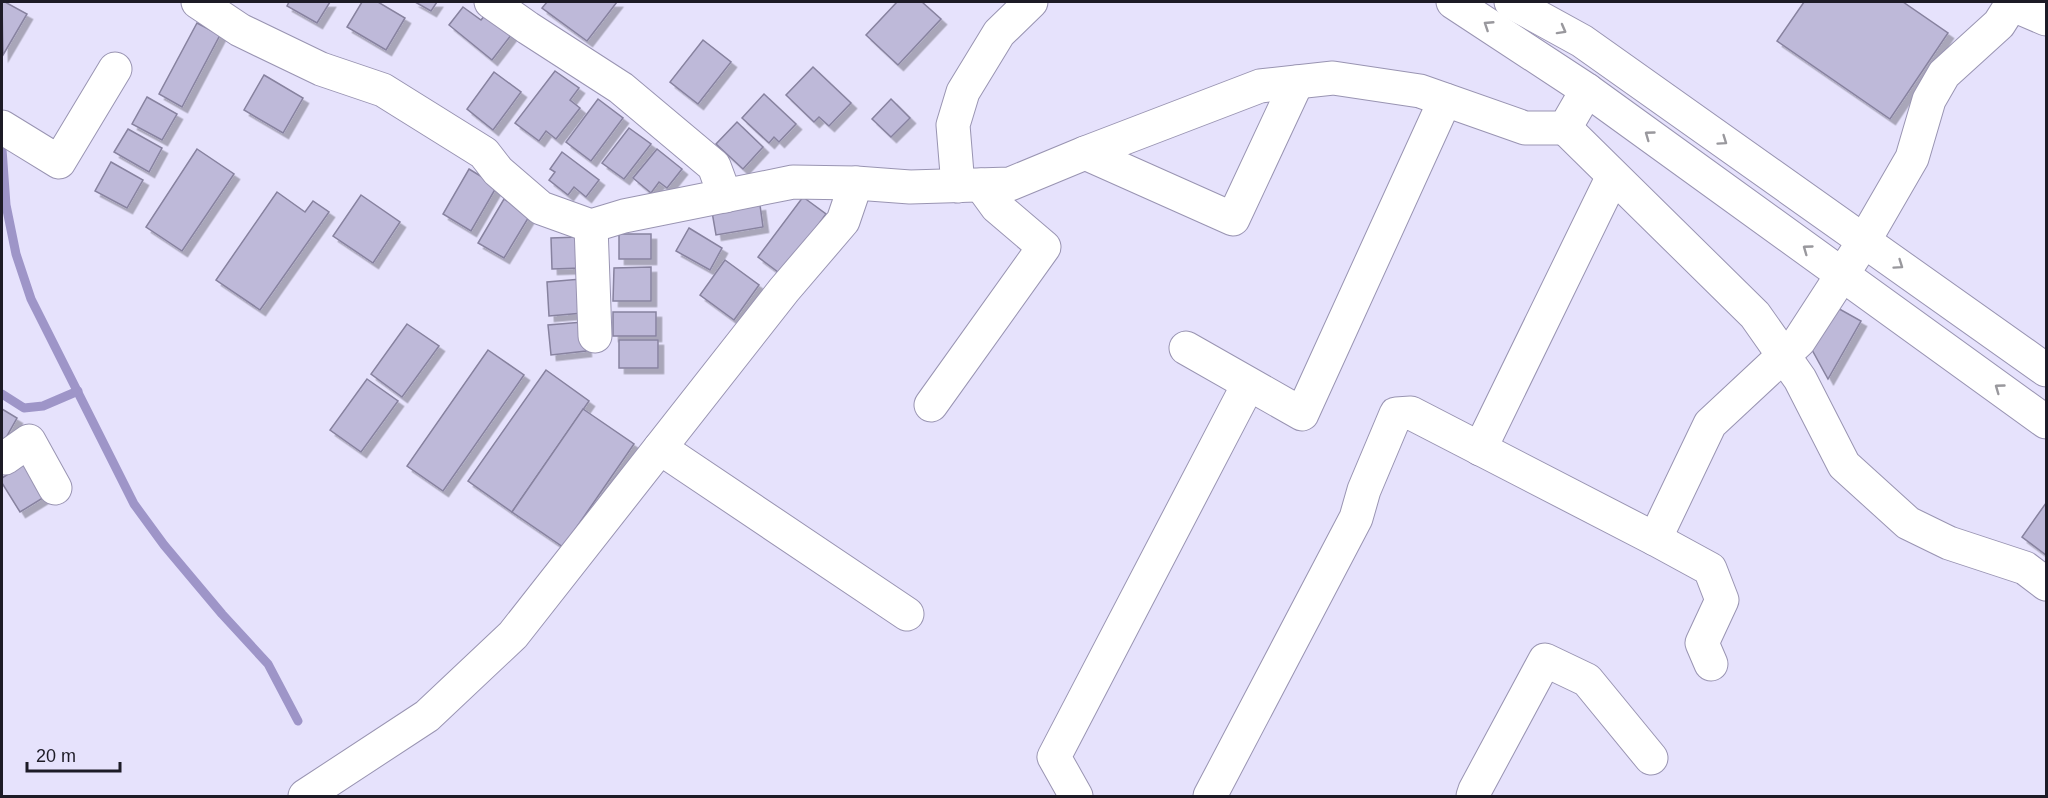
<svg xmlns="http://www.w3.org/2000/svg" width="2048" height="798" viewBox="0 0 2048 798" font-family="Helvetica,sans-serif">
<defs>
<filter id="shadow"><feDropShadow dx="5.5" dy="5.5" stdDeviation="0" flood-color="#0004"/></filter>
</defs>
<rect width="100%" height="100%" fill="#e6e2fc"/>
<g fill="none" stroke-linecap="round" stroke-linejoin="round">
<!-- stream -->
<g stroke="#9e95c8" stroke-width="9">
<polyline points="2,149 6,205 16,254 31,299 134,504 164,545 222,614 268,664 298,721"/>
<polyline points="2,394 24,408 43,406 78,391"/>
</g>
</g>
<!-- building -->
<g fill="#beb9d9" stroke="#87829f" stroke-width="1.5" filter="url(#shadow)">
<polygon points="2,2 5,2 27,14 3,55"/>
<polygon points="289,2 330,2 317,23 287,6"/>
<polygon points="362,2 378,2 405,18 386,50 347,27"/>
<polygon points="415,2 437,2 431,11"/>
<polygon points="547,2 617,2 587,41 542,8"/>
<polygon points="897,2 922,2 941,19 898,65 866,35"/>
<polygon points="1804,2 1903,2 1948,33 1890,119 1777,41"/>
<polygon points="463,7 481,20 486,14 512,34 492,60 449,25"/>
<polygon points="197,23 220,35 182,107 159,94"/>
<polygon points="703,40 731,62 698,104 670,82"/>
<polygon points="813,67 851,103 829,126 819,117 814,122 786,95"/>
<polygon points="555,71 579,88 570,100 580,108 556,139 546,131 539,141 515,123"/>
<polygon points="494,72 521,92 493,130 467,109"/>
<polygon points="264,75 303,98 283,133 244,110"/>
<polygon points="764,94 796,124 779,142 774,137 769,143 742,118"/>
<polygon points="147,97 177,114 162,140 132,124"/>
<polygon points="598,99 623,118 591,161 566,142"/>
<polygon points="891,99 910,118 891,137 872,119"/>
<polygon points="737,122 763,147 743,169 716,144"/>
<polygon points="629,128 651,144 624,179 602,163"/>
<polygon points="128,129 162,148 149,172 114,152"/>
<polygon points="197,149 234,174 182,251 146,227"/>
<polygon points="657,149 682,169 667,188 659,182 651,193 633,178"/>
<polygon points="562,152 599,180 586,197 574,187 568,195 549,180 555,172 550,169"/>
<polygon points="111,162 143,180 127,208 95,191"/>
<polygon points="469,169 497,186 471,231 443,214"/>
<polygon points="277,192 305,212 313,201 329,212 260,310 216,280"/>
<polygon points="361,195 400,222 373,263 333,236"/>
<polygon points="803,197 826,214 782,275 758,257"/>
<polygon points="504,199 530,215 504,258 478,243"/>
<polygon points="760,205 763,227 716,235 712,212"/>
<polygon points="689,228 722,248 710,270 676,251"/>
<rect x="619" y="234" width="32" height="25"/>
<polygon points="579,237 581,268 552,269 551,238"/>
<polygon points="725,260 759,285 734,320 700,295"/>
<polygon points="651,267 651,301 613,301 614,268"/>
<polygon points="581,279 583,313 549,316 547,282"/>
<polygon points="1834,306 1861,321 1828,379 1811,348"/>
<rect x="613" y="312" width="43" height="24"/>
<polygon points="583,322 586,351 551,355 548,325"/>
<polygon points="407,324 439,346 402,397 371,374"/>
<rect x="619" y="340" width="39" height="28"/>
<polygon points="488,350 524,375 443,491 407,466"/>
<polygon points="546,370 589,401 512,512 468,481"/>
<polygon points="367,379 398,401 361,452 330,430"/>
<polygon points="2,409 17,418 3,443 2,442"/>
<polygon points="583,409 634,444 563,547 512,512"/>
<polygon points="25,463 46,496 20,512 2,483 2,478"/>
<polygon points="2046,503 2046,555 2022,537"/>
</g>
<g fill="none" stroke-linecap="round" stroke-linejoin="round">
<!-- minor casing -->
<g stroke="#9994b2" stroke-width="35">
<g id="minor">
<polyline points="198,2 240,30 321,69 383,90 484,153 498,171 541,208 591,226 624,216 793,182 856,183 910,187 1010,184 1085,153 1260,86 1333,78 1420,91 1525,128 1565,128 1587,90"/>
<polyline points="491,2 528,28 621,88 714,166 725,196"/>
<polyline points="1453,2 1587,90 2046,422"/>
<polyline points="1511,2 1582,41 2046,370"/>
<polyline points="2011,4 2046,19"/>
<polyline points="2,127 59,162 115,69"/>
<polyline points="1565,128 1755,315 1800,379 1844,465 1908,523 1949,543 2025,568 2046,584"/>
<polyline points="1085,153 1233,219 1297,82"/>
<polyline points="958,186 953,125 963,92 999,33 1031,2"/>
<polyline points="591,226 595,336"/>
<polyline points="1186,348 1302,414 1445,100"/>
<polyline points="931,405 1044,247 997,207 981,185"/>
<polyline points="660,448 907,614"/>
<polyline points="1480,449 1613,176"/>
<polyline points="2,456 5,458 29,441 55,488"/>
<polyline points="1655,539 1710,424 1799,341 1864,241 1912,158 1929,100 1944,74 1999,24 2013,2"/>
<polyline points="305,796 427,716 513,635 784,290 843,221 856,183"/>
<polyline points="1076,796 1054,757 1248,385"/>
<polyline points="1210,796 1356,518 1364,490 1396,414 1411,413 1655,539 1710,569 1722,600 1702,643 1711,664"/>
<polyline points="1473,796 1475,790 1545,660 1587,680 1651,758"/>
</g>
</g>
<!-- minor -->
<use href="#minor" stroke="#fff" stroke-width="33"/>
</g>
<!-- one-way arrows -->
<defs><path id="oneway-chevron" d="M-2-3.5L2.5 0L-2 3.5" fill="none" stroke-width="1.6" stroke-linecap="round" stroke-linejoin="round" transform="scale(1.5)"/></defs>
<g stroke="#99989d">
<use href="#oneway-chevron" transform="translate(1488 25) rotate(-147)"/>
<use href="#oneway-chevron" transform="translate(1562 30) rotate(29)"/>
<use href="#oneway-chevron" transform="translate(1649 135) rotate(-144)"/>
<use href="#oneway-chevron" transform="translate(1723 141) rotate(35)"/>
<use href="#oneway-chevron" transform="translate(1807 249) rotate(-144)"/>
<use href="#oneway-chevron" transform="translate(1899 265) rotate(35)"/>
<use href="#oneway-chevron" transform="translate(1999 388) rotate(-144)"/>
</g>
<!-- border -->
<rect width="2048" height="798" fill="none" stroke="#1d1b26" stroke-width="6"/>
<!-- scale -->
<path d="M27 762v9h93v-9" fill="none" stroke="#1d1b26" stroke-width="3"/>
<text x="36" y="762" font-size="18" fill="#1d1b26" stroke="#e6e2fc" stroke-width="4.5" paint-order="stroke">20 m</text>
</svg>
